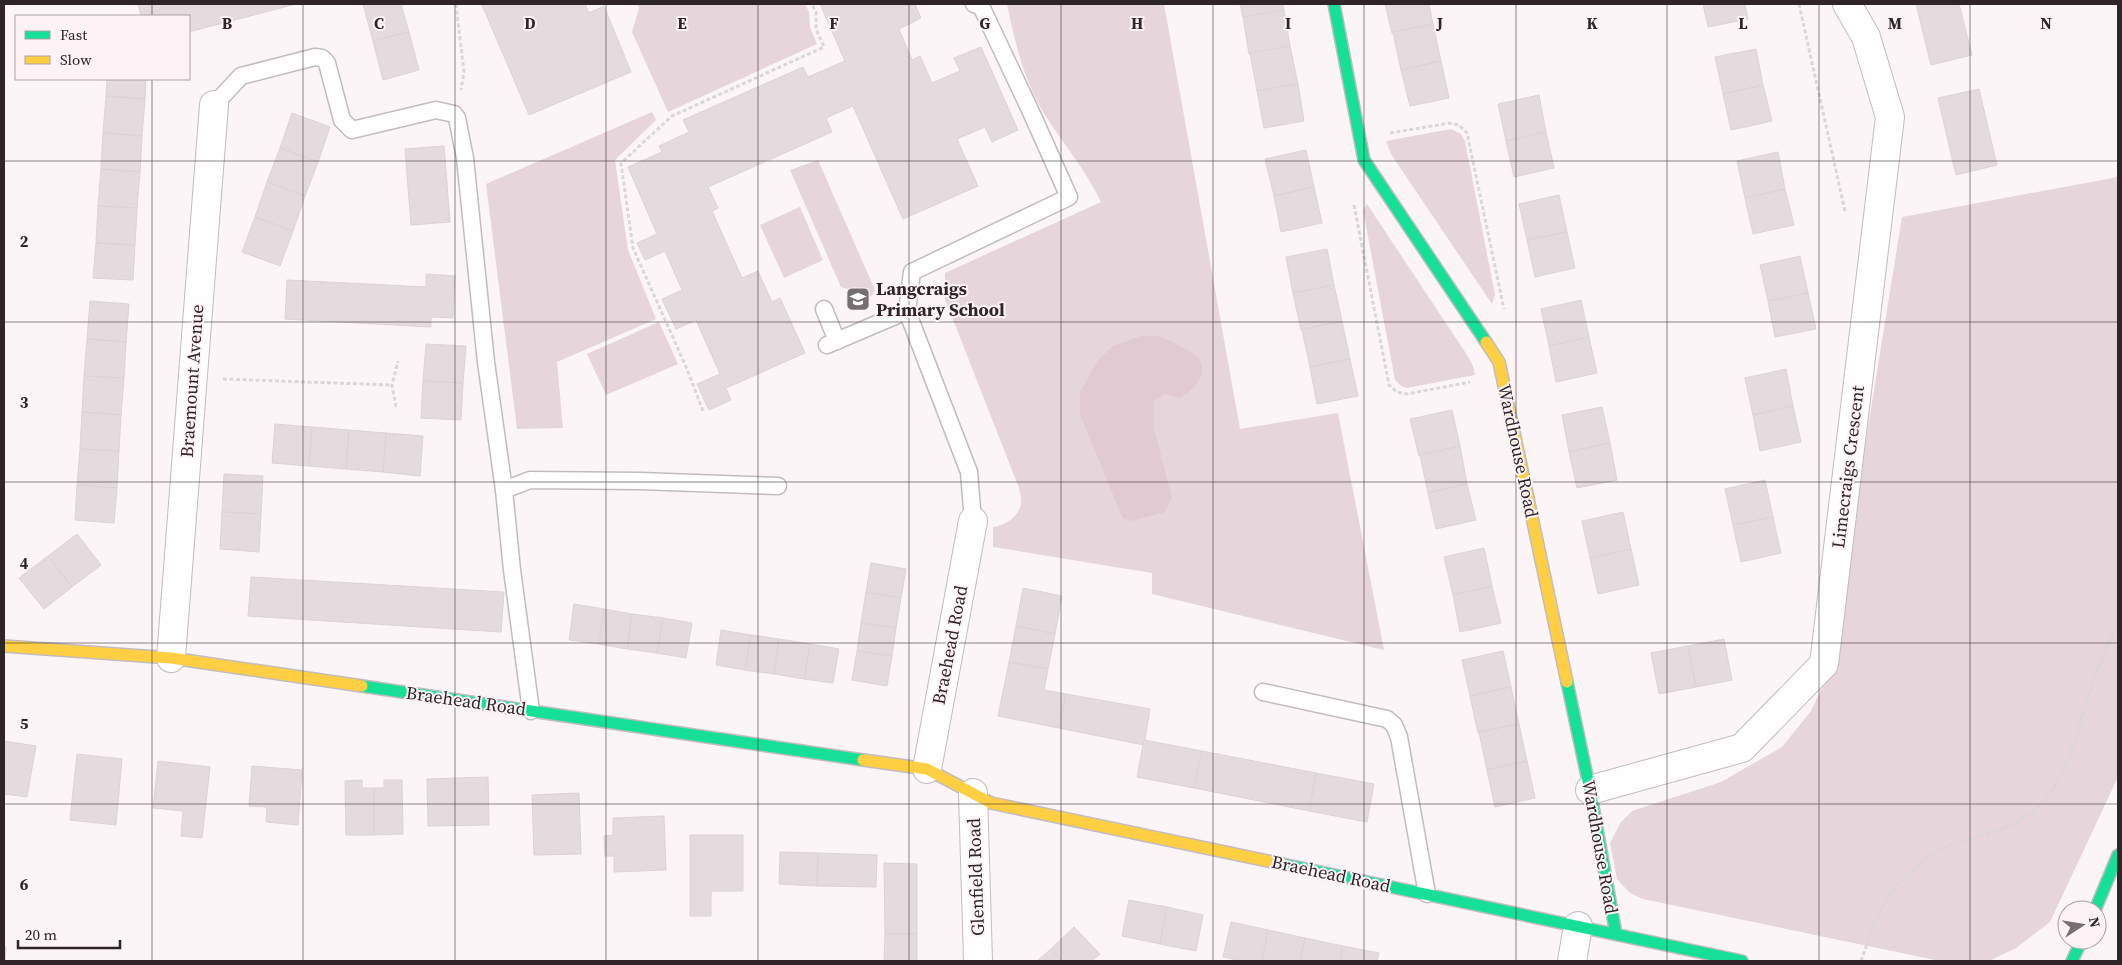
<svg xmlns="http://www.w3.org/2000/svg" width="2122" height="965" viewBox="0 0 2122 965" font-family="'Source Serif 4',serif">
<rect width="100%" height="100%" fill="#fbf5f8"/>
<!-- green -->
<g fill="#e6d5db">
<polygon points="637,4 805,4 809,12 810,28 817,44 668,112 632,32 639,8"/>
<path d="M1007,4H1164L1240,429L1338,413L1384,650L1152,594V573L993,547V527C1005,526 1019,516 1021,504C1022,499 1020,493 1019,488L945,299V273L1101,202C1087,172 1065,146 1047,118C1025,84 1015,44 1007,4Z"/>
<polygon points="652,112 656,120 615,160 628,250 656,319 557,362 563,428 517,429 486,184"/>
<polygon points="1451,129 1461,134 1465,141 1495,295 1492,304 1391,154 1386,141"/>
<polygon points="818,160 875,290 871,297 841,287 790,170"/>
<polygon points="2118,177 2118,777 2050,922 2016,948 1989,961 1940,961 1643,899 1630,893 1617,879 1610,843 1621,822 1632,811 1721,782 1782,747 1811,711 1828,675 1902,217"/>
<polygon points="1367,204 1467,355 1473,366 1475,375 1407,388 1401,386 1395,380 1363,210"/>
<polygon points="800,207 823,260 784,278 760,225"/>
<polygon points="659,322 678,364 606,395 587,354"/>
</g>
<!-- forest -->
<path fill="#e1cbd3" d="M1141,336C1147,336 1155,335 1160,337C1168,339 1193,352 1198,358C1211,373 1192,391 1180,398L1165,394L1154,401V429L1172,497L1165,512L1131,521L1122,517L1080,414V392L1098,360L1113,346Z"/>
<!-- building -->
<g fill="#e4dbde" stroke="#dbd3d6">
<polygon points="138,4 296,4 189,32 189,16 141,16"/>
<polygon points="363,4 401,4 409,32 373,41"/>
<polygon points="484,4 585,4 589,13 604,6 631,72 529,115 482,5"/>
<polygon points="820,4 915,4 921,18 899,29 912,60 920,56 932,83 960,71 954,58 981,47 1018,130 992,142 985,127 957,139 978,186 903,219 853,106 826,118 832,132 708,187 718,208 712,211 742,278 758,271 772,302 780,298 805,353 726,388 731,400 709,410 697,384 720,374 696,320 676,329 662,299 682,290 665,251 645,260 637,243 657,234 628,167 662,152 659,146 689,132 683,120 803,67 808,77 845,61"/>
<polygon points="1240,4 1283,4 1284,10 1243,17"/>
<polygon points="1385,4 1429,4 1433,24 1392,33"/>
<polygon points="1703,4 1745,4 1748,19 1708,27"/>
<polygon points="1916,4 1959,4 1972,55 1931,65"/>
<polygon points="1284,10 1290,46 1249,54 1243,17"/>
<polygon points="1433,24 1441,61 1401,70 1393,32"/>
<polygon points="409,32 419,70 383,80 373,41"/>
<polygon points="1290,46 1298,84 1257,91 1250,53"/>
<polygon points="1756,49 1763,85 1723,94 1715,57"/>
<polygon points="1441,61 1449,98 1410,106 1401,70"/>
<polygon points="107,79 146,79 145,99 106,96"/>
<polygon points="1298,84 1304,121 1264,128 1257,91"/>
<polygon points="1763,85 1772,121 1731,130 1723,94"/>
<polygon points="1979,89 1997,165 1956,175 1938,98"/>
<polygon points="1539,95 1546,132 1506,141 1498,104"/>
<polygon points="106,96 145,99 142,136 103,133"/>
<polygon points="292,113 330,127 318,162 280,148"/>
<polygon points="1546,132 1554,168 1514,177 1506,141"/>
<polygon points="103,133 142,136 140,172 101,169"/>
<polygon points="444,146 450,222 411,225 405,149"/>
<polygon points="280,148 318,162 305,196 267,182"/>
<polygon points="1306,150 1314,187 1274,196 1265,159"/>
<polygon points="1778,152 1785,189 1745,198 1737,161"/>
<polygon points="101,169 140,172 137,208 98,206"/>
<polygon points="267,182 305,196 293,231 255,217"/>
<polygon points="1314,187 1322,223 1281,232 1274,196"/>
<polygon points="1785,189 1794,225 1753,234 1745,198"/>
<polygon points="1559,195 1567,232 1527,240 1519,204"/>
<polygon points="98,206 137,208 135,245 96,243"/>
<polygon points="255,217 293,231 280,266 242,252"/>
<polygon points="1567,232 1575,268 1535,277 1527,240"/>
<polygon points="96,243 135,245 133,280 93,278"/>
<polygon points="1327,249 1334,285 1293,293 1286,257"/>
<polygon points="1800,256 1808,293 1768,301 1760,265"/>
<polygon points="426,274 455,276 453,318 431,317 431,327 285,319 287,280 426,287"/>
<polygon points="1334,285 1342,321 1301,330 1293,293"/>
<polygon points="1808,293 1816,329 1775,337 1768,301"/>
<polygon points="1581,300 1589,337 1549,346 1541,309"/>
<polygon points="90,301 129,304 126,342 87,339"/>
<polygon points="1342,321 1350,359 1310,367 1302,330"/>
<polygon points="1589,337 1597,373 1556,382 1549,346"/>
<polygon points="87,339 126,342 124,378 84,376"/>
<polygon points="426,344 466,346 463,383 423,381"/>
<polygon points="1350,359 1358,396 1317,404 1310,367"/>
<polygon points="1786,369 1793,406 1753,415 1745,378"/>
<polygon points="84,376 124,378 121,415 82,412"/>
<polygon points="423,381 463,383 461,420 421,418"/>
<polygon points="1793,406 1801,442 1760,451 1753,415"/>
<polygon points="1602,407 1610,443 1569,452 1562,415"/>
<polygon points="1452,410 1460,446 1419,456 1410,419"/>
<polygon points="82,412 121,415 119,451 80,449"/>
<polygon points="275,424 312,427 309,466 272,463"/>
<polygon points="312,427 349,430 346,469 309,466"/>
<polygon points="349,430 386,433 383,472 346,469"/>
<polygon points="386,433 423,436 420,476 383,472"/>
<polygon points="1610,443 1617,480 1577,488 1569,452"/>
<polygon points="1460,446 1467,484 1428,493 1420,455"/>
<polygon points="80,449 119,451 117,488 77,485"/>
<polygon points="224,474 263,476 261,514 222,512"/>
<polygon points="1765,480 1773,517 1733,525 1725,489"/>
<polygon points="1467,484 1476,520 1436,529 1428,493"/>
<polygon points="77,485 117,488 114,523 75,520"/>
<polygon points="222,512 261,514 259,552 220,549"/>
<polygon points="1623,512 1631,549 1590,558 1582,521"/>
<polygon points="1773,517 1781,553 1741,562 1733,525"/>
<polygon points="77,534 101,565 72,587 48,556"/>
<polygon points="1484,548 1492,586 1453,595 1444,557"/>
<polygon points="1631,549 1639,585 1598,594 1590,558"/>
<polygon points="48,556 72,587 44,609 19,578"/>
<polygon points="871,563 906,569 901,598 866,592"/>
<polygon points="251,577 504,592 501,632 248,616"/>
<polygon points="1492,586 1501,623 1460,632 1453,595"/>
<polygon points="1023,588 1062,596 1055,634 1016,626"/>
<polygon points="866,592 901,598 896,628 861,623"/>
<polygon points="574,604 604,609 599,644 569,640"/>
<polygon points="604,609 632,614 627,649 599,644"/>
<polygon points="632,614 663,618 657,653 627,649"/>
<polygon points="663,618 692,623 686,658 657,653"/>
<polygon points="861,623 896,628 892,656 857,651"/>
<polygon points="1016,626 1055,634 1048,669 1009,662"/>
<polygon points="721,630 751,635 745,670 716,665"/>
<polygon points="751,635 779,639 774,674 745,670"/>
<polygon points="779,639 810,644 804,679 774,674"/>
<polygon points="1724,639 1732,680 1696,687 1688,646"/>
<polygon points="810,644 839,649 833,683 804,679"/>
<polygon points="1688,646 1696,687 1659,694 1651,653"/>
<polygon points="857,651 892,656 887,686 852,680"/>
<polygon points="1503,651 1511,687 1470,696 1462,660"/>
<polygon points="1009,662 1048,669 1044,690 1066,694 1059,728 998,716"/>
<polygon points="1511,687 1519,724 1478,733 1470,696"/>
<polygon points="1066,694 1150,709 1144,745 1059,728"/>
<polygon points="1519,724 1527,761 1487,770 1479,732"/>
<polygon points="1144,740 1202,751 1194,788 1137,777"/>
<polygon points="4,741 36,746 27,797 4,794"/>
<polygon points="1202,751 1316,773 1309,811 1194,788"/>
<polygon points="77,754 122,759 116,825 70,820"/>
<polygon points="158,761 210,767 202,838 181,836 183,811 153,808"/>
<polygon points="1527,761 1535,798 1495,807 1487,770"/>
<polygon points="252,766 302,770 298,825 266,822 267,807 249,806"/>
<polygon points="1316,773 1374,784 1367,822 1309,811"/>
<polygon points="488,777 489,825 428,826 427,779"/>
<polygon points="362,780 362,788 374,788 374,835 346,835 345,781"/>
<polygon points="384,780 402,780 403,834 374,835 374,788 384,788"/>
<polygon points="579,793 581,854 534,855 532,795"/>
<polygon points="664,816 666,870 614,872 614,856 605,856 604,836 613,835 613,818"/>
<polygon points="690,835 743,835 743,891 711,891 711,916 690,916"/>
<polygon points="780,852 818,853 817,886 779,884"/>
<polygon points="818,853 877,855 876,887 817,886"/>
<polygon points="884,863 917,864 917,934 885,934"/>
<polygon points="1129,900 1167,907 1160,944 1122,936"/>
<polygon points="1167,907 1203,915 1196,951 1160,944"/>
<polygon points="1231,922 1268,930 1262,961 1241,961 1223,957"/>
<polygon points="1074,927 1100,954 1092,961 1062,961 1051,949"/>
<polygon points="1268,930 1305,938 1300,961 1262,961"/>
<polygon points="885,934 917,934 917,961 884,961"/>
<polygon points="1305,938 1343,946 1340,961 1300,961"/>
<polygon points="1343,946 1379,953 1377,961 1340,961"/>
<polygon points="4,947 6,947 5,961 4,961"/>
<polygon points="1051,949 1062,961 1037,961"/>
</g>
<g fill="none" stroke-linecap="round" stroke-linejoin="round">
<!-- lane casing -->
<g stroke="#c3bcbf" stroke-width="19">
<g id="lane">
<polyline points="214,105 241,76 315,57 322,58 327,63 342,120 352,130 436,110 454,114 457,118 465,158 486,362 504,490"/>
<polyline points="824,309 837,341"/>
<polyline points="907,311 912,272 1069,197 1031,112 981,6 974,4"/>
<polyline points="827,345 907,311 969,472 973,521"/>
<polyline points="1263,692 1387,719 1394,725 1399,737 1427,894"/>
<polyline points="531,711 512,570 504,490 530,480 640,481 778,486"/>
</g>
</g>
<!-- street casing -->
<g stroke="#c3bcbf" stroke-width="30">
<g id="street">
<polyline points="171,658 214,105"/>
<polyline points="927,769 973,521"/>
<polyline points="1590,790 1742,748 1824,664 1890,117 1866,37 1847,4"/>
<polyline points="973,793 978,961"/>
<polyline points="1572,961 1578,926"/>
</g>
</g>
<!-- fast casing -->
<g stroke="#c3bcbf" stroke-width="14">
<g id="fast">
<polyline points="1334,4 1364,160 1486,342"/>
<polyline points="1567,682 1590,790 1616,934"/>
<polyline points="362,686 863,760"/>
<polyline points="1282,864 1742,961"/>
<polyline points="2095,910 2118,855"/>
<polyline points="2072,961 2082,940"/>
</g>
</g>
<!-- slow casing -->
<g stroke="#c3bcbf" stroke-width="14">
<g id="slow">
<polyline points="1486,342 1499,362 1567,682"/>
<polyline points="4,646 171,658 362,686"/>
<polyline points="863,760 927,769 991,803 1282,864"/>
</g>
</g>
<!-- path -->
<g stroke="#dad7d9" stroke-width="3" stroke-dasharray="4 2.5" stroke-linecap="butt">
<polyline points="456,4 464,72 461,90"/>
<polyline points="1799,4 1845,211"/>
<polyline points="1390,133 1450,123 1459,125 1467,133 1504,309"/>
<polyline points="1354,205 1389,385 1397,392 1407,394 1470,382"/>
<polyline points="223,379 392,385"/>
<polyline points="396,407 392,385 398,361"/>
<polyline points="703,411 687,369 633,248 621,163 672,116 824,47 816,29 816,12 812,4"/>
<path d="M1861,961C1867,945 1872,927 1880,911C1891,886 1926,855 1951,845C1986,832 2016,830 2043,802C2070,774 2080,720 2093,683C2100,662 2110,641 2118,620"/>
</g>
<!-- lane -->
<use href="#lane" stroke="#fefefe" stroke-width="16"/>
<!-- street -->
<use href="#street" stroke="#fefefe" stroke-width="28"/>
<!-- fast -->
<use href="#fast" stroke="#16e098" stroke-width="11"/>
<!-- slow -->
<use href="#slow" stroke="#ffcf43" stroke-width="11"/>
</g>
<!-- grid -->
<path fill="none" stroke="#2f2529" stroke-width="1" stroke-opacity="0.55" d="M152,4V16M303,4V961M455,4V961M606,4V961M758,4V961M909,4V961M1061,4V961M1213,4V961M1364,4V961M1516,4V961M1667,4V961M1819,4V961M1970,4V961M152,79V961M4,161H2118M4,322H2118M4,482H2118M4,643H2118M4,804H2118"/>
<!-- icons -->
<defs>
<g id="school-square" transform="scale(1.25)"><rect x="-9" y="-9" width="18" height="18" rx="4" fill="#766e71" stroke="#fdf3f7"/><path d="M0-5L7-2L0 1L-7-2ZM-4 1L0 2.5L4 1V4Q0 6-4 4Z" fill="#fff"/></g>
</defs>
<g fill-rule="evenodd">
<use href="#school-square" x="858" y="299"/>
</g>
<g text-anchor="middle" stroke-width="4" stroke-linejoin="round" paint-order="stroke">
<!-- poi labels -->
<g font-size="18" font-weight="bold" fill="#2f2529" stroke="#fdf3f7" text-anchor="start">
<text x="876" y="295">Langcraigs<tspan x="876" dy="21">Primary School</tspan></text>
</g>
<!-- street labels -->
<g font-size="18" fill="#2f2529" stroke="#fdf3f7">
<text transform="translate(192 381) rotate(-86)" y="6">Braemount Avenue</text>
<text transform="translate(1518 451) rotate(78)" y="6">Wardhouse Road</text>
<text transform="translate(1848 467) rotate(-83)" y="6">Limecraigs Crescent</text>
<text transform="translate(950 645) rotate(-79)" y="6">Braehead Road</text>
<text transform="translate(466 701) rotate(8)" y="6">Braehead Road</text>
<text transform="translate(1600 847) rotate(80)" y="6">Wardhouse Road</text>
<text transform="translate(1331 874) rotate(12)" y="6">Braehead Road</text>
<text transform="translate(976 877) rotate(-92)" y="6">Glenfield Road</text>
</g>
</g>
<g font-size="16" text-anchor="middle" font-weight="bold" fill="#2f2529" stroke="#fdf3f7" stroke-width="4" stroke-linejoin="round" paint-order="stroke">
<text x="227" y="29">B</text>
<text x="379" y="29">C</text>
<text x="530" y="29">D</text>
<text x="682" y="29">E</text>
<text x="834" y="29">F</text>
<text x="985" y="29">G</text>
<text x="1137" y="29">H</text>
<text x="1288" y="29">I</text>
<text x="1440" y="29">J</text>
<text x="1592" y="29">K</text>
<text x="1743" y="29">L</text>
<text x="1895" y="29">M</text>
<text x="2046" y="29">N</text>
<text x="24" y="247">2</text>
<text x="24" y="408">3</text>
<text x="24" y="569">4</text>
<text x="24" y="729">5</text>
<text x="24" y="890">6</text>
</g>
<!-- border -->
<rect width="2122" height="965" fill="none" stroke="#2f2529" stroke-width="10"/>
<!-- legend -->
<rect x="15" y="15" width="175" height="65" fill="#fdf3f7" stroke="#aba1a5"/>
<rect x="25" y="31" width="25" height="8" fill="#16e098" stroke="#aba1a5"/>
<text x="60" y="40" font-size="15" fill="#2f2529">Fast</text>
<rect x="25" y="56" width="25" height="8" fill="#ffcf43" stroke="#aba1a5"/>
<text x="60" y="65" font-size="15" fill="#2f2529">Slow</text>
<!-- north arrow -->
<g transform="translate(2082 925) rotate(78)"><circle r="24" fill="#fdf3f7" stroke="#aba1a5"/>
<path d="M0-4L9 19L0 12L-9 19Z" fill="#766e71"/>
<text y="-8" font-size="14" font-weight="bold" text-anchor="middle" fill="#2f2529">N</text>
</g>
<!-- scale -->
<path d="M18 940v8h102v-8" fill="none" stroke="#2f2529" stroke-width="2.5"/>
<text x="25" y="940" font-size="15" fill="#2f2529" stroke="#fdf3f7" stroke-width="4" paint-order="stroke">20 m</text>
</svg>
